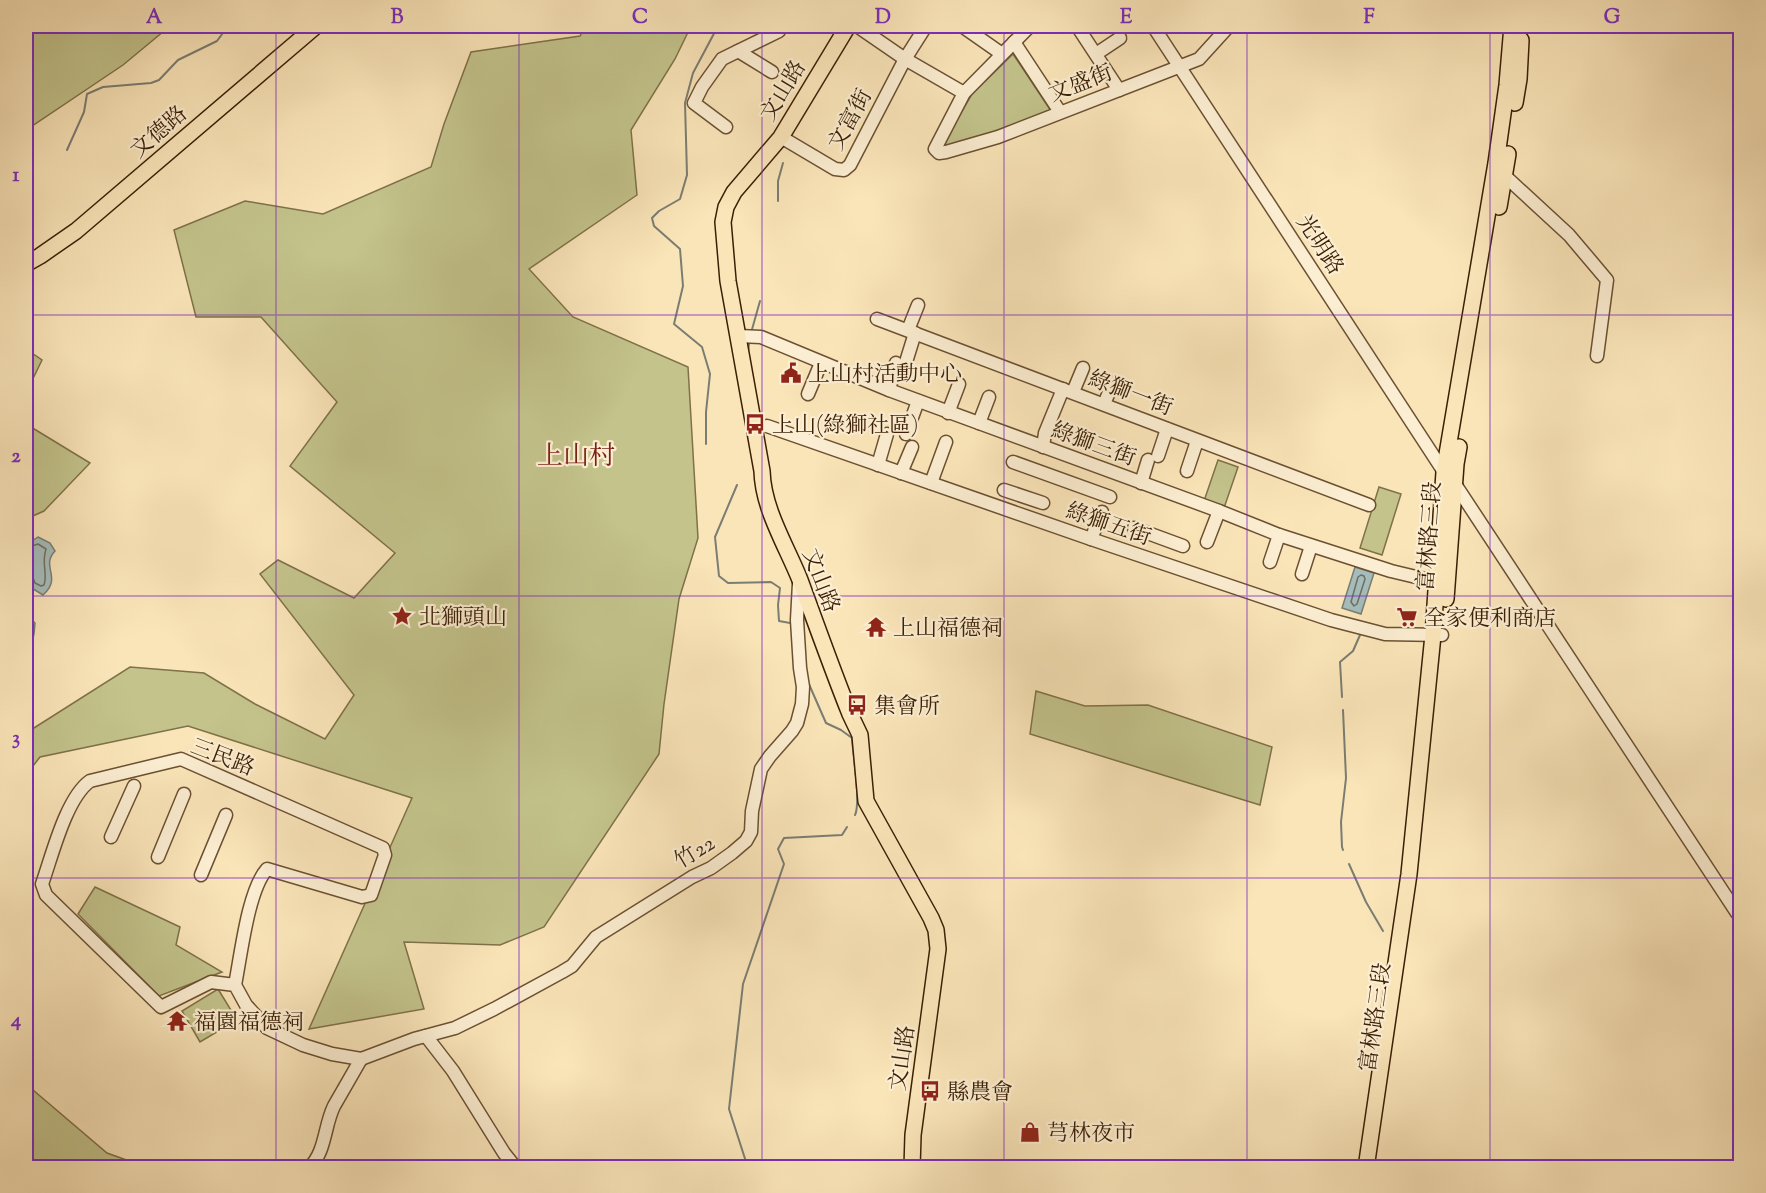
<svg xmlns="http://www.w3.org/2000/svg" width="1766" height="1193" viewBox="0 0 1766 1193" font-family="'Sorts Mill Goudy','Noto Serif TC',serif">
<rect width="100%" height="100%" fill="#fae5b9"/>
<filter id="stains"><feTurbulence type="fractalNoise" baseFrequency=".00333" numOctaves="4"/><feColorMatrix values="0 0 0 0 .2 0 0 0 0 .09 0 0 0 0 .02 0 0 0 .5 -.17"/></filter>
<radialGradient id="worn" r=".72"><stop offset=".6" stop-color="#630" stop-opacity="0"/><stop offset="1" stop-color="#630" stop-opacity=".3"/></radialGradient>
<!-- green -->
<g fill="#c3c38b" stroke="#7f7148" stroke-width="1.5">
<polygon points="26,26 170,26 123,65 26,130"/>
<polygon points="585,26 691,26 675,59 631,130 637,195 529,269 573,317 688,367 698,538 679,599 664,704 659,754 544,927 500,945 404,942 424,1009 309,1029 412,798 188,726 40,757 26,775 26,733 130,667 204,673 255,704 325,739 354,695 260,574 278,560 354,598 395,553 290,466 337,402 261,317 196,317 174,230 245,201 323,214 431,167 444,124 471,52 580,36"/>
<polygon points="1013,54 1051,111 1001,132 945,147 943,143 972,94"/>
<polygon points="26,349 42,360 26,393"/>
<polygon points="26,424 90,463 44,511 26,519"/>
<polygon points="1218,460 1238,467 1224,508 1204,501"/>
<polygon points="1379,487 1401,494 1382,555 1360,548"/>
<polygon points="1036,691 1085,706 1148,705 1272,747 1260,805 1030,734"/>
<polygon points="95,887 180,927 176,945 222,972 159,996 78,914"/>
<polygon points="218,989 237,1020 200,1042 182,1011"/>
<polygon points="26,1084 107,1153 146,1167 26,1167"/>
</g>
<!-- water -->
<g fill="#a4bcbb" stroke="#7a7d72" stroke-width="1.5">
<path d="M38,537L50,543L55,551C40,567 63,577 43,595L30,587L28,576L26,573V545Z"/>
<polygon points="1355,567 1374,573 1361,614 1342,608"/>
<polygon points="26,614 35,623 34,634 26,667"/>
</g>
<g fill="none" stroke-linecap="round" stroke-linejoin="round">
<!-- shore -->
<g stroke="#706e60" stroke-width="1.5">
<path d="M26,548L38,544L46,549C41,564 48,573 44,585L41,586L35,583L32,575L26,573"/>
<polygon points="1361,575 1364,576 1365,579 1357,604 1354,606 1351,602 1358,577"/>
</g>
<!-- stream -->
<g stroke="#7a7d72" stroke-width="2">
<polyline points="67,150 84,112 87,94 103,87 151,83 159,80 178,60 217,41 228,26"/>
<polyline points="778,201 778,181 783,163"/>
<polyline points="751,333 760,301"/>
<polyline points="748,353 749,344"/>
<polyline points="706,444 706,412 710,374 702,347 674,324 683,286 680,249 654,226 652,218 659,211 680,199 687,175 685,103 693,73 718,26"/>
<polyline points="737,485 715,537 719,576 728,583 771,582 780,588 778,605 779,621 790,623"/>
<path d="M808,682L826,723L841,730L852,738C853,755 861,803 855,815"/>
<polyline points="1342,697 1340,662 1353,651 1360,635"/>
<polyline points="1343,710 1346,778 1341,822 1342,847 1343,850"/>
<polyline points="1349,864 1366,902 1383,931"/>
<polyline points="748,1168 729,1109 743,984 784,864 778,849 784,838 842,835 847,827"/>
</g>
<!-- minor casing -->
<g stroke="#6b5032" stroke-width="15">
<g id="minor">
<polyline points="857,26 905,59 964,93"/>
<polyline points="962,26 1002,54"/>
<polyline points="1030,26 964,93 935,149 939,153 946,152 998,137 1199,59 1229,26"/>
<polyline points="1077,26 1119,90"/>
<polyline points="1153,26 1444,472 1455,484 1737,913"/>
<polyline points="1014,42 1060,112"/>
<polyline points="738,51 772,72"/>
<polyline points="1096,54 1120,38"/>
<polyline points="726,127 694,103 702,87 722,59 779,31 781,26"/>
<polyline points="781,137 835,169 844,170 850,165 905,59 926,26"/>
<polyline points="1505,176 1569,235 1607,280 1597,356"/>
<path d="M877,319C1042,380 1204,444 1369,505"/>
<polyline points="908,330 918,305"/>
<polyline points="739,336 761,337 889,390 1219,511 1279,535 1391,571 1437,582"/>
<polyline points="906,362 915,333"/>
<polyline points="889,390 896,363"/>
<polyline points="1073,392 1083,368"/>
<polyline points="808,394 821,363"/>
<polyline points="1104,404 1113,383"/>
<polyline points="948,413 959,384"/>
<polyline points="979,423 989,397"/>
<polyline points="767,426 1091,539 1331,620 1385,634 1442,635"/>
<polyline points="906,434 918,401"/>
<polyline points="1043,447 1045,433 1063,389"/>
<polyline points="1158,456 1167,429"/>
<polyline points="1013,462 1110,497"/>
<polyline points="878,465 887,434"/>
<polyline points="1187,471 1197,441"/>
<polyline points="901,473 912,447"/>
<polyline points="931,483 946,442"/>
<polyline points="1141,483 1148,460"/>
<polyline points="1004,490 1043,503"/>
<polyline points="1134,528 1183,546"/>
<polyline points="1091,539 1102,512"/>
<polyline points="1207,542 1219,511"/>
<polyline points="1270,562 1279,535"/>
<polyline points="1302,574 1311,546"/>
<polyline points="111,837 134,786"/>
<polyline points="158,857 184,794"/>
<polyline points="201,875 226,815"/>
<path d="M235,985C241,955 248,890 267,869L362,897L371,895L385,855L383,848L181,759L90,781C66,798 52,856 42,884L46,895L161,1007L211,982L235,985L246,1005L267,1028L303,1045L332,1054L361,1059L414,1039L455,1028L494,1009L562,972L572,966L596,937L692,877L711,868L732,853L746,841L751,832L752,811L761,769L770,756L792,731L797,723L802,704L803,687L800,668L797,620L799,583"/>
<polyline points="426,1036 453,1071 504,1153 516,1168"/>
<path d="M309,1168C326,1152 324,1126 334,1106L361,1059"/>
</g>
</g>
<!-- major casing -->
<g stroke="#3b1f05" stroke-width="18">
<g id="major">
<path d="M848,26L781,137L734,192L726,207L723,222L728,281L762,471C763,509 786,545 800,580C816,624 832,669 850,714L860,735L866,801L931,918L936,930L938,949L913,1135L912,1168"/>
<polyline points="1515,103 1519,79 1521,40"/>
<polyline points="1499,207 1508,154"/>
<polyline points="26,264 40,256 76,231 316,26"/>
<polyline points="1446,599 1456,464 1459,447"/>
<polyline points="1366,1168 1409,874 1433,635 1444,472 1496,163 1507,85 1512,26"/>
</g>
</g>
<!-- minor -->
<use href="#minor" stroke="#fceed2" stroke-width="12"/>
<!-- major -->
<use href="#major" stroke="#fae5b9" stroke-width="15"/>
</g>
<!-- grid -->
<path fill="none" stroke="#7b2cbf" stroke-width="1.5" stroke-opacity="0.55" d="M276,26V1168M519,26V1168M762,26V1168M1004,26V1168M1247,26V1168M1490,26V1168M26,315H1740M26,596H1740M26,878H1740"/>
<!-- icons -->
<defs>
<g id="civic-bare" transform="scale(1.62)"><path d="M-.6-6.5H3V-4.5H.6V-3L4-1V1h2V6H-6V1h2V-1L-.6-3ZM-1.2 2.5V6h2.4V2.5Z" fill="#8f2418" stroke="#fceed2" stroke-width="2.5" paint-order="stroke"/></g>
<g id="bus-bare" transform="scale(1.62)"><path d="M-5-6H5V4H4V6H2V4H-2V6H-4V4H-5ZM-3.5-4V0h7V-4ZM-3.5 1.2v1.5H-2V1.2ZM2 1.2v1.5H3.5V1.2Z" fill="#8f2418" stroke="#fceed2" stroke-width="2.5" paint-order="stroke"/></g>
<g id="sight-bare" transform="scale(1.62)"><path d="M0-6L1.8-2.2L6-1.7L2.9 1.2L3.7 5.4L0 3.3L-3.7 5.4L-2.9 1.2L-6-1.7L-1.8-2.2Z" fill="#8f2418" stroke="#fceed2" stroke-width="2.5" paint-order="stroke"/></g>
<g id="supermarket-bare" transform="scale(1.62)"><path d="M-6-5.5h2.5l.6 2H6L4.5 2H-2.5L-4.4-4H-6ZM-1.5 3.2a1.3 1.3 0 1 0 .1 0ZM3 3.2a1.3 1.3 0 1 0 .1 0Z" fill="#8f2418" stroke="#fceed2" stroke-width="2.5" paint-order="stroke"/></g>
<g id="temple-bare" transform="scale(1.62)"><path d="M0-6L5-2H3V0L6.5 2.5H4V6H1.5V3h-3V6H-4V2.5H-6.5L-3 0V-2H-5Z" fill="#8f2418" stroke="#fceed2" stroke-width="2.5" paint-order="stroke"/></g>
<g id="shop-bare" transform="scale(1.62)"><path d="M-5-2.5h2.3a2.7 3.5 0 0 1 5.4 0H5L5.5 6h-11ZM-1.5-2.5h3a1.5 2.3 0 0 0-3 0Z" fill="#8f2418" stroke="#fceed2" stroke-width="2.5" paint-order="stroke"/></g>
</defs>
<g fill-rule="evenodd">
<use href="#civic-bare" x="791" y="373"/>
<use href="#bus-bare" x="755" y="424"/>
<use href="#sight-bare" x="402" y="616"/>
<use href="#supermarket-bare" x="1407" y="617"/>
<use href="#temple-bare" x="876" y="627"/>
<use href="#bus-bare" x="857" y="705"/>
<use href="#temple-bare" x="177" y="1021"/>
<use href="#bus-bare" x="930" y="1091"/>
<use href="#shop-bare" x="1030" y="1132"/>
</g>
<g text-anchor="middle" stroke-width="4.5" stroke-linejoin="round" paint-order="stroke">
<!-- street labels -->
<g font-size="22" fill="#3b1f05" stroke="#fceed2">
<text transform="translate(1080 82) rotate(-21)" y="8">文盛街</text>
<text transform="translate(782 90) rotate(-59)" y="8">文山路</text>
<text transform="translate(849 119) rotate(-61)" y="8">文富街</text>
<text transform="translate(158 131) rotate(-41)" y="8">文德路</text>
<text transform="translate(1321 244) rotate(57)" y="8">光明路</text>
<text transform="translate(1131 392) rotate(21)" y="8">綠獅一街</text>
<text transform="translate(1094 443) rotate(20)" y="8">綠獅三街</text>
<text transform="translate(1109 523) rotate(19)" y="8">綠獅五街</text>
<text transform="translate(1428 536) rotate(-86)" y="8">富林路三段</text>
<text transform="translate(822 580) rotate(69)" y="8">文山路</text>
<text transform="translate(223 756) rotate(21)" y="8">三民路</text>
<text transform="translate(694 851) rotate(-31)" y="8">竹22</text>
<text transform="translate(1374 1017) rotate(-82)" y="8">富林路三段</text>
<text transform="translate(901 1058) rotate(-82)" y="8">文山路</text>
</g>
<!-- poi labels -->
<g font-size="22" fill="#3b1f05" stroke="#fceed2" text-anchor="start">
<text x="808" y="381">上山村活動中心</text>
<text x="772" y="432">上山(綠獅社區)</text>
<text x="419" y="624">北獅頭山</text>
<text x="1424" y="625">全家便利商店</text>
<text x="893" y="635">上山福德祠</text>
<text x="874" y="713">集會所</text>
<text x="194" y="1029">福園福德祠</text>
<text x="947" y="1099">縣農會</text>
<text x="1047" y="1140">芎林夜市</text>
</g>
<!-- quarter labels -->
<g font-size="26" fill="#7a1f14" stroke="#fceed2">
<text x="576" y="464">上山村</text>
</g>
</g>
<!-- margin -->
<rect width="1766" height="1193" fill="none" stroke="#fae5b9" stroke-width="66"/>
<rect x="33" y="33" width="1700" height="1127" fill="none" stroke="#7b2cbf" stroke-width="2"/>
<g font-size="20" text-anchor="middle" font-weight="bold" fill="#7b2cbf">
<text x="154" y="23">A</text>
<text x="397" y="23">B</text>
<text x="640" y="23">C</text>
<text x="883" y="23">D</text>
<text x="1126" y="23">E</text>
<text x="1369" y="23">F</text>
<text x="1612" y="23">G</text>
<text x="16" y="181">1</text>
<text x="16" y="462">2</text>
<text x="16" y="744">3</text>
<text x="16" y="1026">4</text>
</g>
<rect width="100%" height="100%" filter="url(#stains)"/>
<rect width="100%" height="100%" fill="url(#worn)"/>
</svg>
